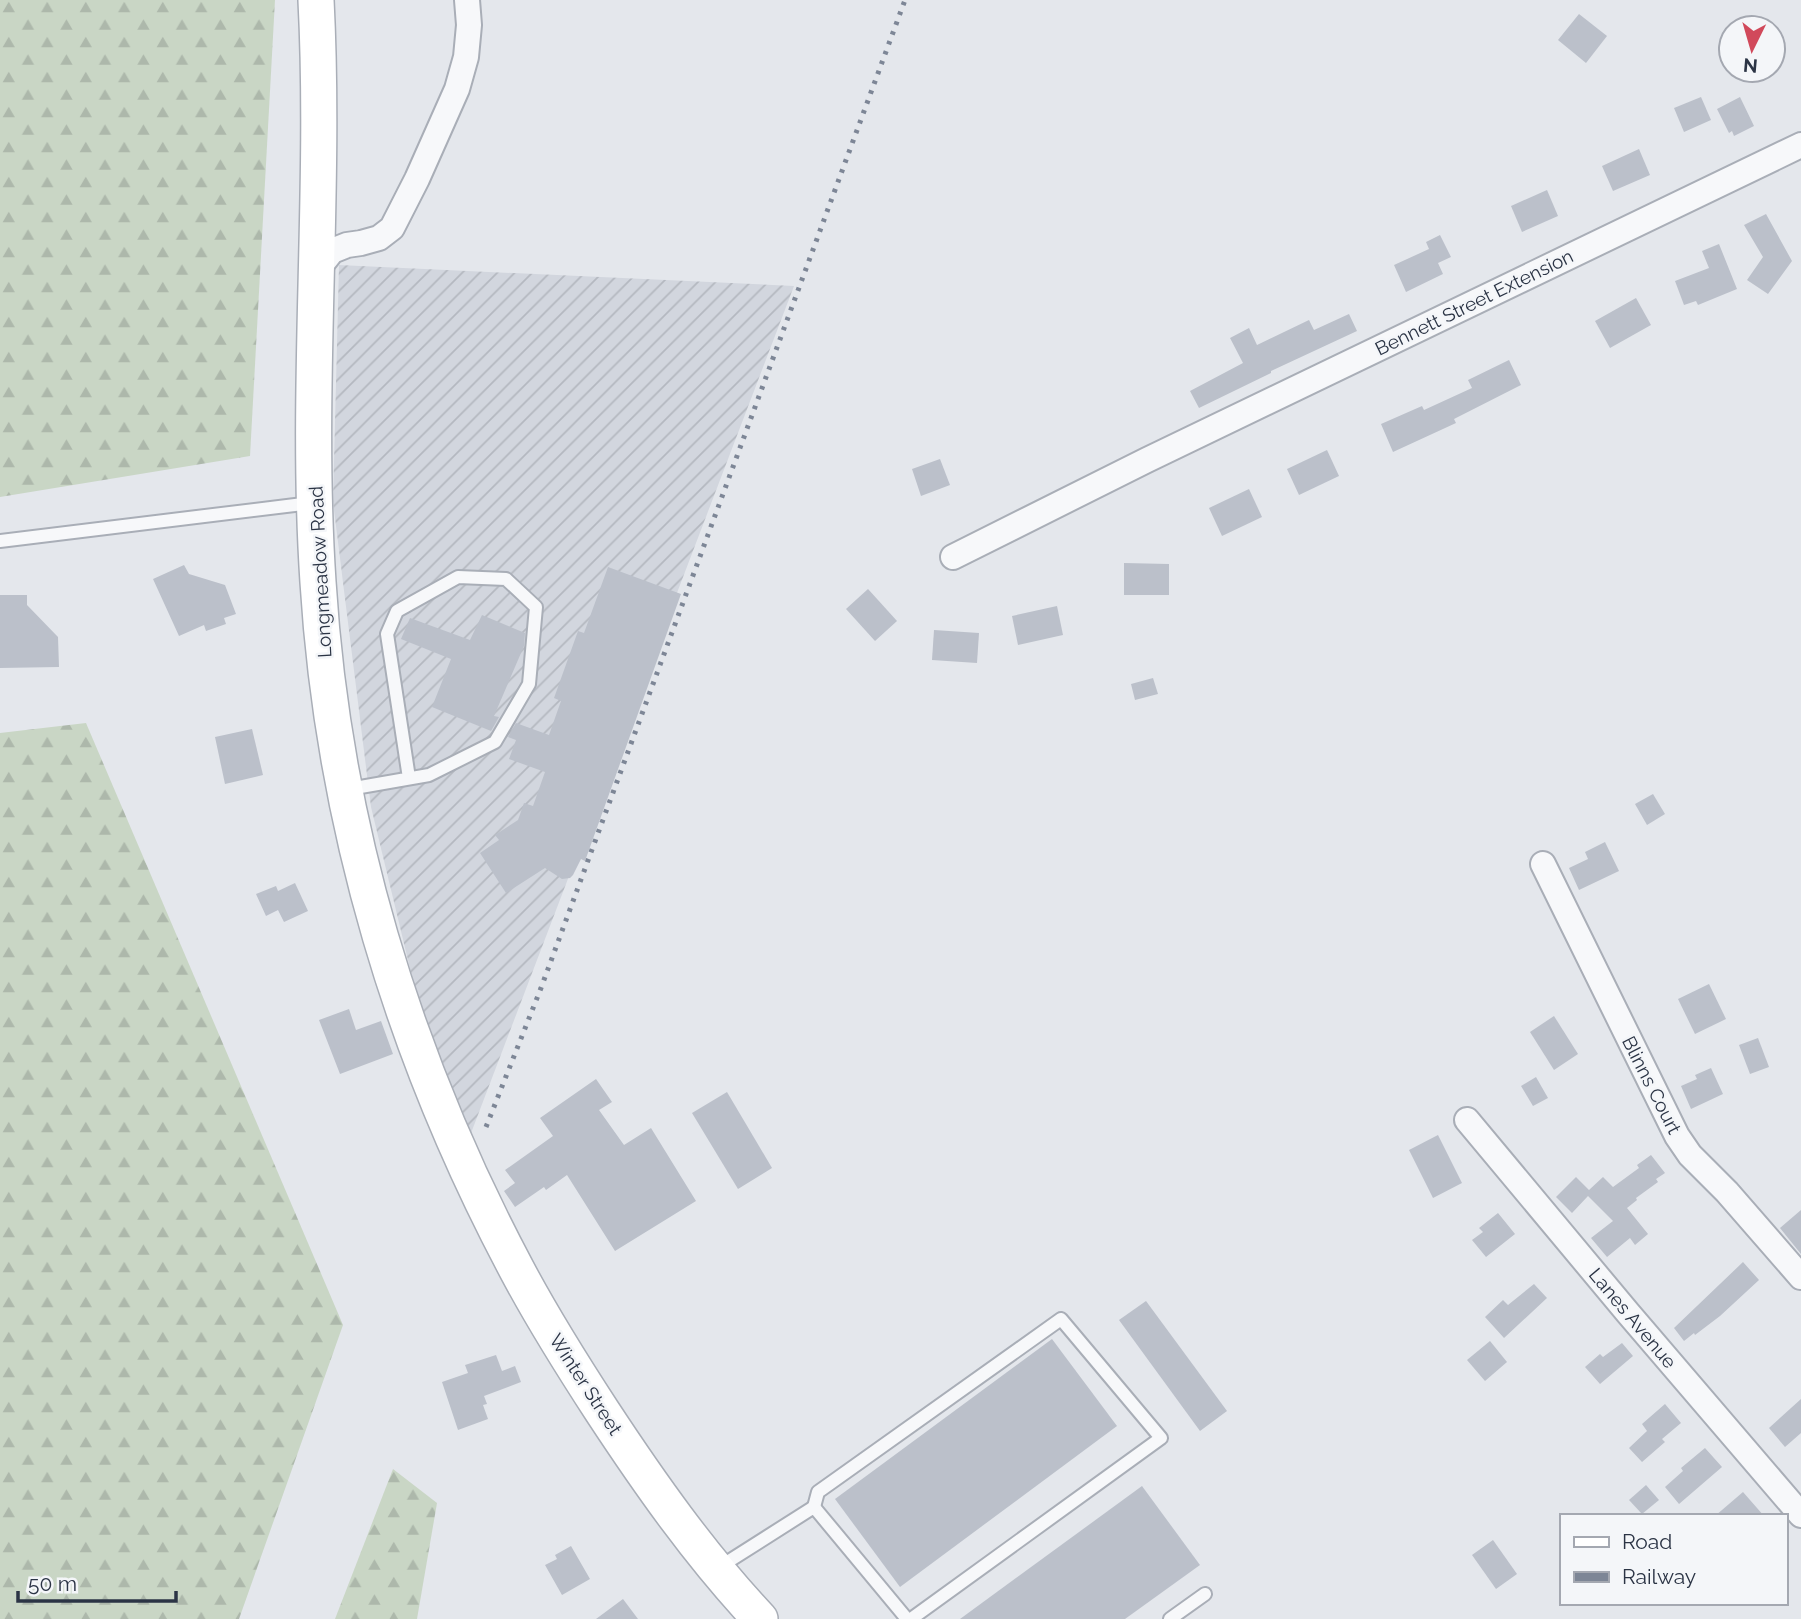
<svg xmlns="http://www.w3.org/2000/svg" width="1801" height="1619" viewBox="0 0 1801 1619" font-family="Raleway,sans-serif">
<defs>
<pattern id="industrial-furrows" width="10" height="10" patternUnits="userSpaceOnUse" patternTransform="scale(1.75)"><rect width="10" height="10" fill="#d2d6de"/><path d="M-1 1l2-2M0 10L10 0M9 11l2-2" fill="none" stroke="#b4b8c0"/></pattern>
<pattern id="forest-firs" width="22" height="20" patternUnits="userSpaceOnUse" patternTransform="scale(1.75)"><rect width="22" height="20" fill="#c9d6c5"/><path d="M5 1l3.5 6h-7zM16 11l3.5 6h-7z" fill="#adb8ab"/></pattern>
</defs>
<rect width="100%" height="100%" fill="#e4e7ec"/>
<!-- industrial -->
<polygon fill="url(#industrial-furrows)" points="339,265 794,286 468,1141 415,989 371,807 333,502"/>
<!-- forest -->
<g fill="url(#forest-firs)">
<polygon points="0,0 275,0 250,456 0,497"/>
<polygon points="86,723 343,1325 239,1619 0,1619 0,733"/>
<polygon points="393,1469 437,1503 417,1619 335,1619"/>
</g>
<!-- building -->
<g fill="#bbc0ca">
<polygon points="1579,14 1607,36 1586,63 1558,40"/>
<polygon points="1701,97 1711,120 1684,132 1674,108"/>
<polygon points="1740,97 1754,126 1734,136 1732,131 1729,133 1717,109"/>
<polygon points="1639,149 1650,175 1613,191 1602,166"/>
<polygon points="1547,190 1558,216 1522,232 1511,206"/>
<polygon points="1766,214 1792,261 1768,294 1747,280 1763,257 1744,225"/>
<polygon points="1440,235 1451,257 1438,263 1443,274 1406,292 1394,265 1429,249 1426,242"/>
<polygon points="1719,244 1737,289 1698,305 1696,301 1684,305 1675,281 1709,268 1702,251"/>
<polygon points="1636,298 1651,325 1610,348 1595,321"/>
<polygon points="1349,314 1357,331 1271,371 1271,373 1199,408 1190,391 1243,363 1230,338 1249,328 1257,345 1309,320 1314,330"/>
<polygon points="1509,360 1521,385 1454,419 1456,423 1393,452 1381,424 1422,406 1424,410 1472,388 1468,380"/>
<polygon points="1327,450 1339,476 1299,495 1287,469"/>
<polygon points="940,459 950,485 921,496 912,469"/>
<polygon points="1249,489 1262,517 1222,536 1209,508"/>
<polygon points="1124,563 1169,564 1169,595 1124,595"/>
<polygon points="184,565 189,574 225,585 236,614 224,618 226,624 206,631 204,625 179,636 153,579"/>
<polygon points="608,567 681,594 585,861 581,859 573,875 570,878 562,879 545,868 506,893 480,853 499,840 495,835 518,820 524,803 533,806 545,772 509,759 516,740 508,737 516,723 549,735 561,701 554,698 578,631 584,633"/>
<polygon points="868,589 897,621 875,641 846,609"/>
<polygon points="0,595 27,595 27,605 58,637 59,667 0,668"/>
<polygon points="1057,606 1063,635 1018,645 1012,616"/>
<polygon points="482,615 525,633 524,646 494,716 499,717 491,731 432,707 451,659 401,639 410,618 470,640"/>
<polygon points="934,630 979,633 977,663 932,660"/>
<polygon points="1153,678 1158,694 1135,700 1131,684"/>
<polygon points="252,729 263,775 225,784 215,737"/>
<polygon points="1653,794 1665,814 1647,825 1635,804"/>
<polygon points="1605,842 1619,871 1579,890 1569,868 1588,859 1585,852"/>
<polygon points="295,883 308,911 284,922 278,910 266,916 256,894 276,886 278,891"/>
<polygon points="1709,984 1726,1019 1695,1034 1678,999"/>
<polygon points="349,1009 356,1030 381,1021 393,1054 340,1074 319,1020"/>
<polygon points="1554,1016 1578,1054 1554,1070 1530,1032"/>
<polygon points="1758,1038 1769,1067 1750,1074 1739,1045"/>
<polygon points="1711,1068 1723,1094 1691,1109 1681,1086 1697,1079 1695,1075"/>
<polygon points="1536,1077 1548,1098 1533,1106 1521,1086"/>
<polygon points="596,1079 612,1102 599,1110 624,1145 651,1128 696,1201 615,1251 567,1175 546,1190 544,1187 515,1207 504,1191 515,1183 505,1170 553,1136 540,1118"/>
<polygon points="727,1092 772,1168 738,1189 692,1113"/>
<polygon points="1438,1135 1462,1183 1433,1198 1409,1150"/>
<polygon points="1651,1155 1665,1173 1656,1179 1658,1182 1636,1198 1637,1200 1627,1208 1648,1234 1635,1245 1630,1238 1607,1257 1591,1238 1613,1221 1588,1196 1572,1213 1556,1197 1576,1177 1589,1190 1603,1177 1613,1187 1639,1168 1637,1165"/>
<polygon points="1801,1210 1801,1254 1780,1228"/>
<polygon points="1498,1213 1515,1234 1486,1257 1472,1240 1483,1232 1479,1228"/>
<polygon points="1743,1262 1759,1280 1720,1316 1695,1335 1694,1333 1684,1341 1674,1328"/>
<polygon points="1534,1284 1547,1298 1504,1338 1485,1317 1503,1300 1508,1305"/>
<polygon points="1146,1301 1227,1411 1200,1431 1119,1320"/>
<polygon points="1052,1339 1117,1426 900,1587 835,1499"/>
<polygon points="1490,1341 1507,1362 1485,1381 1467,1360"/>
<polygon points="1622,1343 1633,1356 1600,1384 1585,1367 1600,1354 1603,1357"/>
<polygon points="496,1355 502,1371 515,1366 521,1382 484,1396 487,1404 483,1405 488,1419 458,1430 442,1382 468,1373 465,1365"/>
<polygon points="1801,1399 1801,1433 1785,1447 1769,1428"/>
<polygon points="1665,1404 1681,1423 1662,1439 1665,1442 1642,1462 1629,1448 1647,1431 1642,1424"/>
<polygon points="1705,1448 1722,1467 1679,1504 1665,1487 1683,1471 1681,1468"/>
<polygon points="1646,1485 1659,1500 1642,1514 1629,1500"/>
<polygon points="1142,1486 1200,1565 1125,1619 960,1619"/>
<polygon points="1743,1492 1764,1516 1715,1516"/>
<polygon points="1493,1540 1517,1574 1496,1589 1472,1555"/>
<polygon points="571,1546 590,1579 562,1595 545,1565 557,1559 555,1555"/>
<polygon points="623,1599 638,1619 596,1619"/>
</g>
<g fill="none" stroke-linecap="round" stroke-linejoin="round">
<!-- lane casing -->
<g stroke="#a9aeb7" stroke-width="16">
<g id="lane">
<polyline points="0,541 311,503"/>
<polyline points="349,789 429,775 495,742 529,684 536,607 506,579 458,577 397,611 387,634 409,778"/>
<polyline points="814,1507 818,1492 1061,1319 1161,1438 911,1619"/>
<polyline points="718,1568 814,1507 907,1619"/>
<polyline points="1170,1619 1205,1594"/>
</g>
</g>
<!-- street casing -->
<g stroke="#a9aeb7" stroke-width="28">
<g id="street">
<polyline points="317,270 332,251 347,245 361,243 379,238 392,228 417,179 457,89 466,57 469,25 467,0"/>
<polyline points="953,557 1147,460 1801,145"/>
<polyline points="1543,864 1677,1136 1690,1155 1727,1192 1801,1277"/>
<polyline points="1467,1120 1628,1313 1801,1515"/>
</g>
</g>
<!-- secondary casing -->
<g stroke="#a9aeb7" stroke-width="38">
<path id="secondary" d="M316,0C326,194 305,388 318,582C333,824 403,1056 517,1270C543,1319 572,1365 602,1411C650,1484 700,1555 760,1619"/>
</g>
<!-- lane -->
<use href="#lane" stroke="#f7f8fa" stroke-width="12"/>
<!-- street -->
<use href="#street" stroke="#f7f8fa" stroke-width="24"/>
<!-- secondary -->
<use href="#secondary" stroke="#fff" stroke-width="35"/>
<!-- rail -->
<polyline stroke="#7d8696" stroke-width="5" stroke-dasharray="3.5 7" stroke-linecap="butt" points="486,1127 541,988 905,0"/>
</g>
<g text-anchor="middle" stroke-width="5" stroke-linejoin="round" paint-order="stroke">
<!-- street labels -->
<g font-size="19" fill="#2b3445" stroke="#f4f6f9">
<text transform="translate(1474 302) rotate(-26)" y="7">Bennett Street Extension</text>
<text transform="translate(320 572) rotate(-93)" y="7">Longmeadow Road</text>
<text transform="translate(1652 1085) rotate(63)" y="7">Blinns Court</text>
<text transform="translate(1633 1318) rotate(50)" y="7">Lanes Avenue</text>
<text transform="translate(586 1384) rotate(57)" y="7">Winter Street</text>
</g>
</g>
<!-- legend -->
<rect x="1560" y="1514" width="228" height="91" fill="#f4f6f9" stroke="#a4a8b1" stroke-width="2"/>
<rect x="1574" y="1537" width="35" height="10" fill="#ffffff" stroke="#a4a8b1" stroke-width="2"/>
<text x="1622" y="1549" font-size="21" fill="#2b3445">Road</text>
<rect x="1574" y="1572" width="35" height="10" fill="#7d8696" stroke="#a4a8b1" stroke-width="2"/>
<text x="1622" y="1584" font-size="21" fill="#2b3445">Railway</text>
<!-- north arrow -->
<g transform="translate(1752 49) rotate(185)"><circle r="33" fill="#f4f6f9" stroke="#a4a8b1" stroke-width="2"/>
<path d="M0-5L12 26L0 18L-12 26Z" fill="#d1495b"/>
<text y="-10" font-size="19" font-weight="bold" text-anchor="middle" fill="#2b3445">N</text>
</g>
<!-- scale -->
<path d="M18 1591v10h158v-10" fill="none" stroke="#2b3445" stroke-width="3.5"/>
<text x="28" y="1591" font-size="21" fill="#2b3445" stroke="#f4f6f9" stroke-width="5" paint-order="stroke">50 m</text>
</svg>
